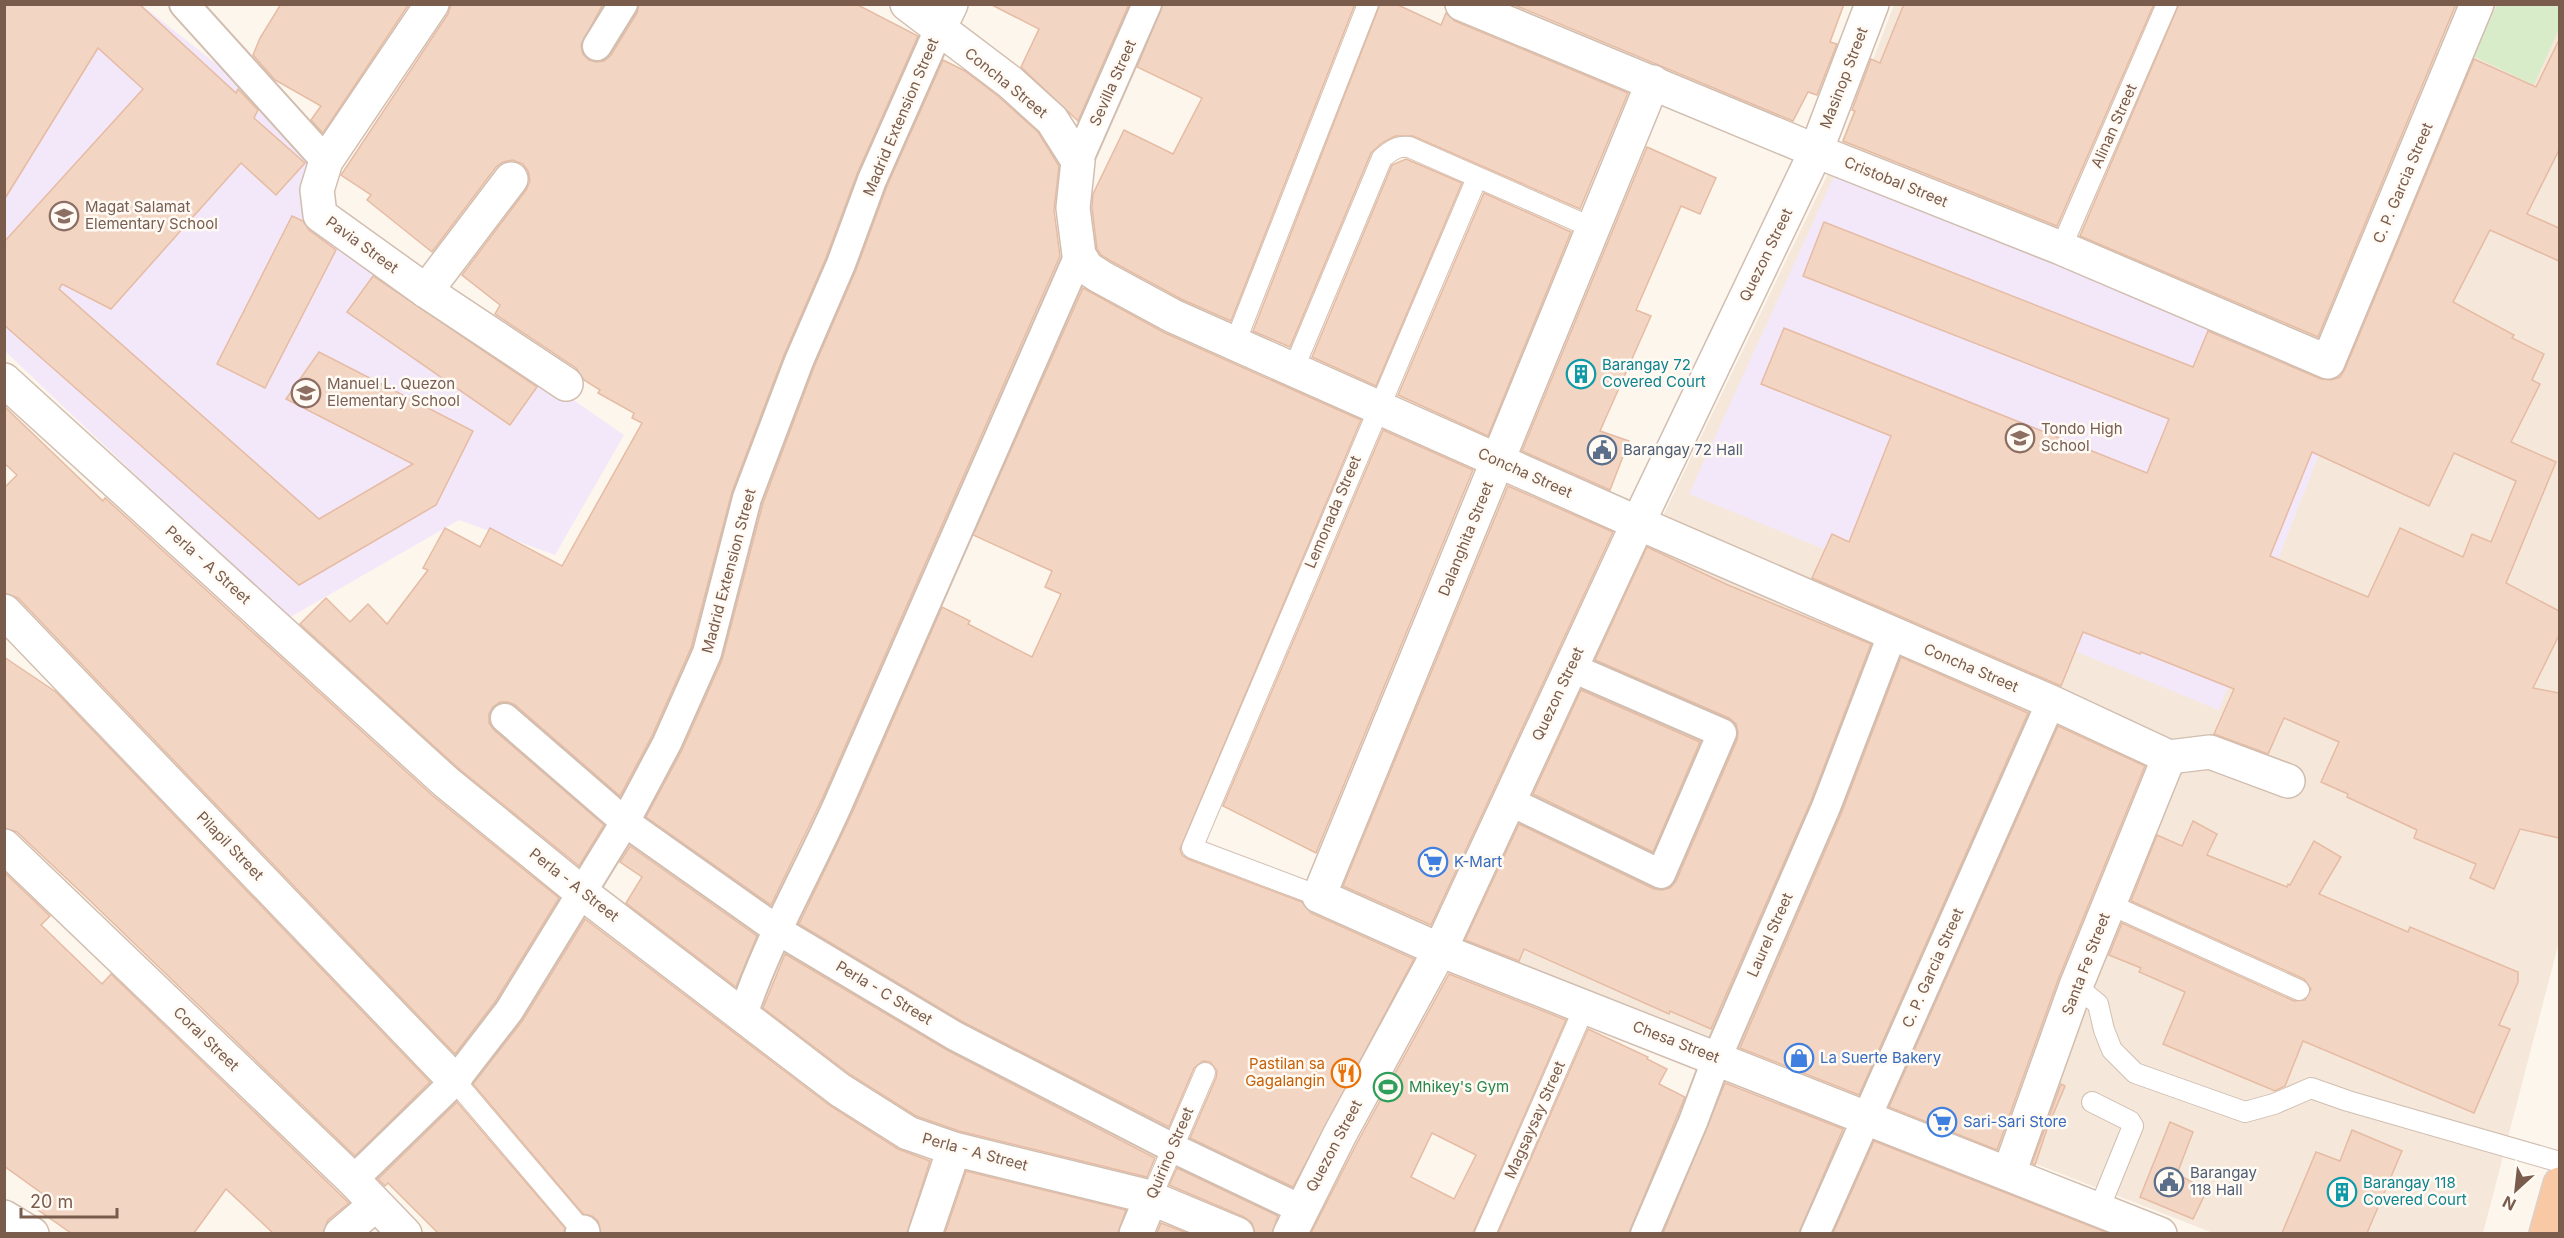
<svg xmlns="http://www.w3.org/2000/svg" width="2564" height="1238" viewBox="0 0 2564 1238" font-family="Inter,sans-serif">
<rect width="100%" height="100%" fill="#fdf6ec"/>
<!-- residential -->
<polygon fill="#f5e8da" points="1894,5 2559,5 2559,942 2483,1233 2213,1233 1459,939 1833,163"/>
<!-- education -->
<g fill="#f3e8fa">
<polygon points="4,5 142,5 244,86 330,180 306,214 624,435 555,555 459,520 287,619 5,351"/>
<polygon points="1836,172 2347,383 2219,710 1689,494"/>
</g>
<!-- green -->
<polygon fill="#d8ecc9" points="2497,5 2559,5 2559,29 2534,85 2473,56"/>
<!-- building -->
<g fill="#f3d5c3" stroke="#e6bba3" stroke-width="1.5" fill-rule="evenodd">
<polygon points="4,4 139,4 236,93 238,89 258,110 254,118 305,163 276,195 241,163 111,309 62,284 59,289 319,519 413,464 286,399 319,352 473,431 436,505 299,585 4,325 4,242 143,89 98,48 4,200"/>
<polygon points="281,4 409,4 323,133 311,120 321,106 275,80 253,55 260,38"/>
<polygon points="451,4 603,4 581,45 583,54 589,60 596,62 604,61 611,55 637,13 639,4 856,4 918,36 857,174 826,258 784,355 732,492 691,648 652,736 620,796 515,705 508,702 500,702 493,707 489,714 489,723 494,730 604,825 579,866 458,768 300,624 326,598 350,622 368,604 387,624 428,570 423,568 445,528 480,547 490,528 562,566 642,423 632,418 634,413 598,393 600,390 584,380 576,368 495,314 500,305 462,275 526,190 530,181 528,171 523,164 513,160 503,162 496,167 432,252 367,200 371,195 341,175 448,14"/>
<polygon points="990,4 1129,4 1078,121 1021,67 1039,29"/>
<polygon points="1163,4 1355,4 1231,321 1181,299 1111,261 1101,255 1097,249 1092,208 1093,194 1124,130 1173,154 1202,98 1137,67"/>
<polygon points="1380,4 1396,4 1441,25 1446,13 1455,21 1628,93 1580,209 1413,136 1395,136 1382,143 1371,153 1290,347 1253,331"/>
<polygon points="1512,4 1844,4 1830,42 1837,44 1817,95 1808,92 1793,121"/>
<polygon points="1904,4 2154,4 2057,226 1843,141 1855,111 1852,110 1871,59 1880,63"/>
<polygon points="2179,4 2456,4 2318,337 2080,236"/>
<path d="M2559,40V150L2527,214L2559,228V261L2490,230L2453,302L2514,335L2512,338L2544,354L2532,380L2540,384L2511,442L2556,462L2506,583L2559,611V635L2533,688L2559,693V838L2520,829L2494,889L2470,878L2476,864L2414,838L2417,830L2347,797L2348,794L2321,782L2339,742L2284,718L2268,754L2214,734L2234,689L2141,652L2140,654L2083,632L2061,686L1812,578L1832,534L1849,542L1891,436L1761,384L1784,328L2147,473L2169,419L1803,276L1824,222L2193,367L2208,331L2321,379L2331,380L2340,377L2345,369L2474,59L2536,87ZM2312,452L2429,506L2454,453L2516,481L2491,542L2472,534L2463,557L2400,528L2368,597L2270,556Z"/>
<polygon points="943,60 965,71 998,96 1038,132 1059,166 1054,210 1060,256 823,797 771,905 646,817 682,750 722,660 763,503 814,367 856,270 887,186"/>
<polygon points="1647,147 1716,178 1700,214 1681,206 1636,310 1651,316 1600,431 1629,441 1610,490 1522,451"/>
<polygon points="1406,159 1462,183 1376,386 1312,357 1392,165"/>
<polygon points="1484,193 1571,232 1488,436 1398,395"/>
<polygon points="292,216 303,221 309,230 336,250 265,388 217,364"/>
<polygon points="373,276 537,387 510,425 347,312"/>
<polygon points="1083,288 1165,333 1361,420 1180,849 1182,855 1188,859 1302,902 1311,913 1414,959 1293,1187 1190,1138 1216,1078 1217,1071 1210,1062 1203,1061 1194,1068 1169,1127 963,1022 799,924 853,811 942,607 970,621 968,624 1032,657 1061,594 1045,587 1052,571 973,535"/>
<polygon points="4,406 103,501 105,498 433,796 559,898 495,1002 455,1054 18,598 4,593 4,488 17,475 4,463"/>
<polygon points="1383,430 1473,470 1316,853 1223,806"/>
<polygon points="1508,486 1613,532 1431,925 1343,886"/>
<polygon points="1647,547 1728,585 1871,644 1811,801 1711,1029 1670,1011 1669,1014 1524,949 1519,961 1465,940 1519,824 1654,889 1662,890 1670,888 1676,881 1737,740 1738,732 1736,724 1729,718 1595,660"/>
<polygon points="4,657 56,692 430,1082 355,1156 84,895 17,832 4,828"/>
<polygon points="1901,657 2028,713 1859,1095 1740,1048 1841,814"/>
<polygon points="1581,690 1700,742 1653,852 1533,794"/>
<polygon points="2058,726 2145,766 2058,980 1997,1150 1889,1107"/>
<polygon points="2193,821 2217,834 2207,855 2287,887 2288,884 2290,885 2314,841 2341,857 2319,894 2408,932 2410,927 2518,972 2518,982 2499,1025 2510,1029 2474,1113 2303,1041 2285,1086 2275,1091 2163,1044 2185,992 2139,972 2141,968 2109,955 2122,923 2294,1001 2305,1000 2311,989 2304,979 2131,901 2157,835 2182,846"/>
<polygon points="630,846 757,936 736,987 626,903 642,877 620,862"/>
<polygon points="4,872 50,916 41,925 102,984 111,974 349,1203 328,1220 323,1233 273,1233 226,1189 194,1233 71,1233 38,1210 47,1197 4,1166"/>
<polygon points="585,919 829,1105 898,1149 930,1161 907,1233 601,1233 598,1221 592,1216 583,1214 473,1084 523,1020"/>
<polygon points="785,954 947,1050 1155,1158 1147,1177 959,1131 916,1116 851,1075 763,1008"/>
<path d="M1449,974L1566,1020L1473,1233H1311L1357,1143ZM1432,1133L1476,1155L1454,1199L1411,1177Z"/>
<polygon points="1588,1029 1648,1057 1647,1059 1667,1069 1659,1084 1685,1097 1629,1233 1498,1233"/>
<polygon points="1725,1083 1843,1129 1799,1233 1663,1233"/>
<polygon points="2061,1084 2065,1086 2047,1129 2035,1165 2032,1163"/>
<polygon points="457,1102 565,1228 564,1233 438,1233 388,1183 385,1186 378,1179"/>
<polygon points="2170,1122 2193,1132 2177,1174 2207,1190 2193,1219 2140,1197"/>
<polygon points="2352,1130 2402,1151 2367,1233 2282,1233 2316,1152 2340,1161"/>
<polygon points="1874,1141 2108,1233 1833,1233"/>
<polygon points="1177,1168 1278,1216 1272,1233 1255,1233 1252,1223 1244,1217 1169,1185"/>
<polygon points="966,1171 1126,1210 1118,1233 945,1233"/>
<polygon points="1161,1223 1187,1233 1157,1233"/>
</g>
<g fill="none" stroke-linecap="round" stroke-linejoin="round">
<!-- service casing -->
<g stroke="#d1beb0" stroke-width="22">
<g id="service">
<polyline points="2061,248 2167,4"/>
<polyline points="1235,343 1368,4"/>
<path d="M1294,368L1382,158C1392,150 1397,146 1409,147L1593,228"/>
<polyline points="1319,896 1192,848 1477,178"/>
<polyline points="2109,904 2299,990"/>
<polyline points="2076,986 2098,1004 2104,1030 2112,1050 2135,1073 2245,1112 2274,1104 2311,1088 2348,1101 2560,1162"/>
<polyline points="455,1081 585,1234"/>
<polyline points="2092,1102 2130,1121 2133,1126 2099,1209"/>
<polyline points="1151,1198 1205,1073"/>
<polyline points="1485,1234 1585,1006"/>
</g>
</g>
<!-- pedestrian casing -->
<g stroke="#d1beb0" stroke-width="32">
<g id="pedestrian">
<polyline points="184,4 326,161"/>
<polyline points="597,46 623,4"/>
<polyline points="1078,161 1147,4"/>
<polyline points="505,718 625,822 779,931 955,1036 1173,1148 1301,1209"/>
<polyline points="1509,801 1661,874 1722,733 1570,667"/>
<path d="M743,1015C767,942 807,874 838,804C917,621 998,438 1079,255"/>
<polyline points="353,1180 455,1081 509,1011 625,822 667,743 707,653 747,498 799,361 841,264 872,180 939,29"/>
<polyline points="1645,1234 1693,1122 1717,1058 1826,807 1892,635"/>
<polyline points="1815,1234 2051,702"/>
</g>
</g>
<!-- minor casing -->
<g stroke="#d1beb0" stroke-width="36">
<g id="minor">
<polyline points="432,4 326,161 317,190 320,215 426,291 566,384"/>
<polyline points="907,4 1010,82 1052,120 1078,161 1073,208 1079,255 1087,268 1101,277 1173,316 1638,523 2051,702 2169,757 2210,752 2288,781"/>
<polyline points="1462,4 1816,151 2061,248 2328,362 2477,4"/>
<polyline points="939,29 951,4"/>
<polyline points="1653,82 1319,896 1440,950 2160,1234"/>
<polyline points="426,291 511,179"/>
<polyline points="4,380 446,782 581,892 840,1090 908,1133 954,1149 1146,1196 1237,1234"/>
<polyline points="4,611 455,1081"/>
<polyline points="4,846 353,1180 405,1234"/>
<polyline points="2009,1173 2076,986 2169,757"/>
<polyline points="341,1234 375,1205"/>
<polyline points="582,1234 583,1232"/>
<polyline points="925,1234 954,1149"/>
<polyline points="1136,1234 1151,1198"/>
</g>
</g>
<!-- tertiary casing -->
<g stroke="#d1beb0" stroke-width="36">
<g id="tertiary">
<polyline points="4,1217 32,1234"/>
<polyline points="1290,1234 1340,1134 1440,950 1638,523 1816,151 1872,4"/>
</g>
</g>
<!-- trunk casing -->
<g stroke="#dad1cd" stroke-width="36">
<polyline id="trunk" points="2546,1234 2560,1184"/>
</g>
<!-- service -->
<use href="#service" stroke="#fff" stroke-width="20"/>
<!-- pedestrian -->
<use href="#pedestrian" stroke="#fff" stroke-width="28"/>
<!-- minor -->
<use href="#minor" stroke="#fff" stroke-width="33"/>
<!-- tertiary -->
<use href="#tertiary" stroke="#fff" stroke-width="33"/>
<!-- trunk -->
<use href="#trunk" stroke="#f9c8a4" stroke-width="33"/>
</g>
<!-- icons -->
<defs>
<g id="school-ring" transform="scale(1.5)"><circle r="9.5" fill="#fffaf3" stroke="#8d6e63" stroke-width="1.5"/><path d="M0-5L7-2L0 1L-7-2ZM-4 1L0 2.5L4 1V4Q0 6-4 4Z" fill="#8d6e63"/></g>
<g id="building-ring" transform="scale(1.5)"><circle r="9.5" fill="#fffaf3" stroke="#0f9aa8" stroke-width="1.5"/><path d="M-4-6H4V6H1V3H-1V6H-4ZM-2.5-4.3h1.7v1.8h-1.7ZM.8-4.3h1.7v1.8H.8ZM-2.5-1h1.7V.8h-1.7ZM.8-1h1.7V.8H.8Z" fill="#0f9aa8"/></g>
<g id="civic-ring" transform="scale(1.5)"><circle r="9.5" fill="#fffaf3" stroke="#5c6f8a" stroke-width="1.5"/><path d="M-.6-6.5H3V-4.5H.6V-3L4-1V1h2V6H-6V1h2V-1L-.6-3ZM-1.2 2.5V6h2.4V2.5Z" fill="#5c6f8a"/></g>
<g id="supermarket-ring" transform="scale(1.5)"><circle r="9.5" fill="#fffaf3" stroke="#3f7fe0" stroke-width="1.5"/><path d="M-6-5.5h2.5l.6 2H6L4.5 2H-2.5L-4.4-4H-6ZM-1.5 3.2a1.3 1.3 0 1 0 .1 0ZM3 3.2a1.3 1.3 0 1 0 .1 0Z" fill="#3f7fe0"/></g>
<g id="shop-ring" transform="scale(1.5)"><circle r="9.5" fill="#fffaf3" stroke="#3f7fe0" stroke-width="1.5"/><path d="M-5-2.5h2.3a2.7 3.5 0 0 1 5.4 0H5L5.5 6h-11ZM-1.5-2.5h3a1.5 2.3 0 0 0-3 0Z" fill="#3f7fe0"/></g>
<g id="restaurant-ring" transform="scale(1.5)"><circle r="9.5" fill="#fffaf3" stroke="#e8710a" stroke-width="1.5"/><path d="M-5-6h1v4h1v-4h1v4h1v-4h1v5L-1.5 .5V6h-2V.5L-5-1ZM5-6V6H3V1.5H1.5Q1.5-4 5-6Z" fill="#e8710a"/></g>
<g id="stadium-ring" transform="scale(1.5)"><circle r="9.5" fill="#fffaf3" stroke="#2e9e5b" stroke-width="1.5"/><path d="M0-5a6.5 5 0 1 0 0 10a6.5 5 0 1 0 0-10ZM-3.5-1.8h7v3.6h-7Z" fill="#2e9e5b"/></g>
</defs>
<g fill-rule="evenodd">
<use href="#school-ring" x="64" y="216"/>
<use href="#building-ring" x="1581" y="374"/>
<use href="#school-ring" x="306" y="393"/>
<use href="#school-ring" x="2020" y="438"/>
<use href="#civic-ring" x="1602" y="450"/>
<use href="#supermarket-ring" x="1433" y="862"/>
<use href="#shop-ring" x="1799" y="1058"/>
<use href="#restaurant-ring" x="1346" y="1073"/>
<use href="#stadium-ring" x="1388" y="1087"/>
<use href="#supermarket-ring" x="1942" y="1122"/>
<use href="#civic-ring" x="2169" y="1182"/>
<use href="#building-ring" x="2342" y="1192"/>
</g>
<g text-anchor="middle" stroke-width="5" stroke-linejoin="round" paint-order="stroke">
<!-- street labels -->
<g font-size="15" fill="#7a5c4d" stroke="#fffaf3">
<text transform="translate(1844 78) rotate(-69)" y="5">Masinop Street</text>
<text transform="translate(1006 83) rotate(39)" y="5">Concha Street</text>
<text transform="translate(1113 83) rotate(-66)" y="5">Sevilla Street</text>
<text transform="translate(901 117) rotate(-67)" y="5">Madrid Extension Street</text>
<text transform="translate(2114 126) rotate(-66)" y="5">Alinan Street</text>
<text transform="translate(1896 182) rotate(22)" y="5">Cristobal Street</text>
<text transform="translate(2403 183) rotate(-67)" y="5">C. P. Garcia Street</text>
<text transform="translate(362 245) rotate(36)" y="5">Pavia Street</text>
<text transform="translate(1766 255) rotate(-64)" y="5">Quezon Street</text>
<text transform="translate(1525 473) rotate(24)" y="5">Concha Street</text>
<text transform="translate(1333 512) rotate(-67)" y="5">Lemonada Street</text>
<text transform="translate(1466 539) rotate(-68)" y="5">Dalanghita Street</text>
<text transform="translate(208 565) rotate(42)" y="5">Perla - A Street</text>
<text transform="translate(729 571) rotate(-75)" y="5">Madrid Extension Street</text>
<text transform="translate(1971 668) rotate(23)" y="5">Concha Street</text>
<text transform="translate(1558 694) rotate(-65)" y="5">Quezon Street</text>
<text transform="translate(230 846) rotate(46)" y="5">Pilapil Street</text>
<text transform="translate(574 885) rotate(38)" y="5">Perla - A Street</text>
<text transform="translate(1770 935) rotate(-66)" y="5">Laurel Street</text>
<text transform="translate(2086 964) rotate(-69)" y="5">Santa Fe Street</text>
<text transform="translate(1933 968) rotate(-66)" y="5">C. P. Garcia Street</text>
<text transform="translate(884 993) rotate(31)" y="5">Perla - C Street</text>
<text transform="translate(206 1039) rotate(44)" y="5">Coral Street</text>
<text transform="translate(1676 1042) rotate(21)" y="5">Chesa Street</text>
<text transform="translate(1535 1120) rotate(-66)" y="5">Magsaysay Street</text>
<text transform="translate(1334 1146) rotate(-62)" y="5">Quezon Street</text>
<text transform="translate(975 1152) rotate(15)" y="5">Perla - A Street</text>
<text transform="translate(1170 1153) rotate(-67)" y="5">Quirino Street</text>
</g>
<!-- education labels -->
<g font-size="15" fill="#785e54" stroke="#fffaf3" text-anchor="start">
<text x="85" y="212">Magat Salamat<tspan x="85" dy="17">Elementary School</tspan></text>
<text x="327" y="389">Manuel L. Quezon<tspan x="327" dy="17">Elementary School</tspan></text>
<text x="2041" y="434">Tondo High<tspan x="2041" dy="17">School</tspan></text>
</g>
<!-- culture labels -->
<g font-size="15" fill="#0d838f" stroke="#fffaf3" text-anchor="start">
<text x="1602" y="370">Barangay 72<tspan x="1602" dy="17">Covered Court</tspan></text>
<text x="2363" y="1188">Barangay 118<tspan x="2363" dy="17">Covered Court</tspan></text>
</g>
<!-- service labels -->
<g font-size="15" fill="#4e5e75" stroke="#fffaf3" text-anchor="start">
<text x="1623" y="455">Barangay 72 Hall</text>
<text x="2190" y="1178">Barangay<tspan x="2190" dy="17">118 Hall</tspan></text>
</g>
<!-- shop labels -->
<g font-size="15" fill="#366cbe" stroke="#fffaf3" text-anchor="start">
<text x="1454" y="867">K-Mart</text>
<text x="1820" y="1063">La Suerte Bakery</text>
<text x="1963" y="1127">Sari-Sari Store</text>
</g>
<!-- food labels -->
<g font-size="15" fill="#c56008" stroke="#fffaf3" text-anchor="end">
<text x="1325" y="1069">Pastilan sa<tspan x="1325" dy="17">Gagalangin</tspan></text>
</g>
<!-- leisure labels -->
<g font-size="15" fill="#27864d" stroke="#fffaf3" text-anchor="start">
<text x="1409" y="1092">Mhikey's Gym</text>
</g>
</g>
<!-- border -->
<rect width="2564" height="1238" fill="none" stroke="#7a5c4d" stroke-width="12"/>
<!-- north arrow -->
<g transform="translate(2516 1190) rotate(207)" stroke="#fffaf3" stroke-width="4.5" paint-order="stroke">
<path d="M0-4.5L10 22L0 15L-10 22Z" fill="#7a5c4d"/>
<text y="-9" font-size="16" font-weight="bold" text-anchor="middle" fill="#7a5c4d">N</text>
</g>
<!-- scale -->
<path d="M21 1208v9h96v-9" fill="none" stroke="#7a5c4d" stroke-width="3"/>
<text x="30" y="1208" font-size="18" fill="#7a5c4d" stroke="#fffaf3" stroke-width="4.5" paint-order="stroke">20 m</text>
</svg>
